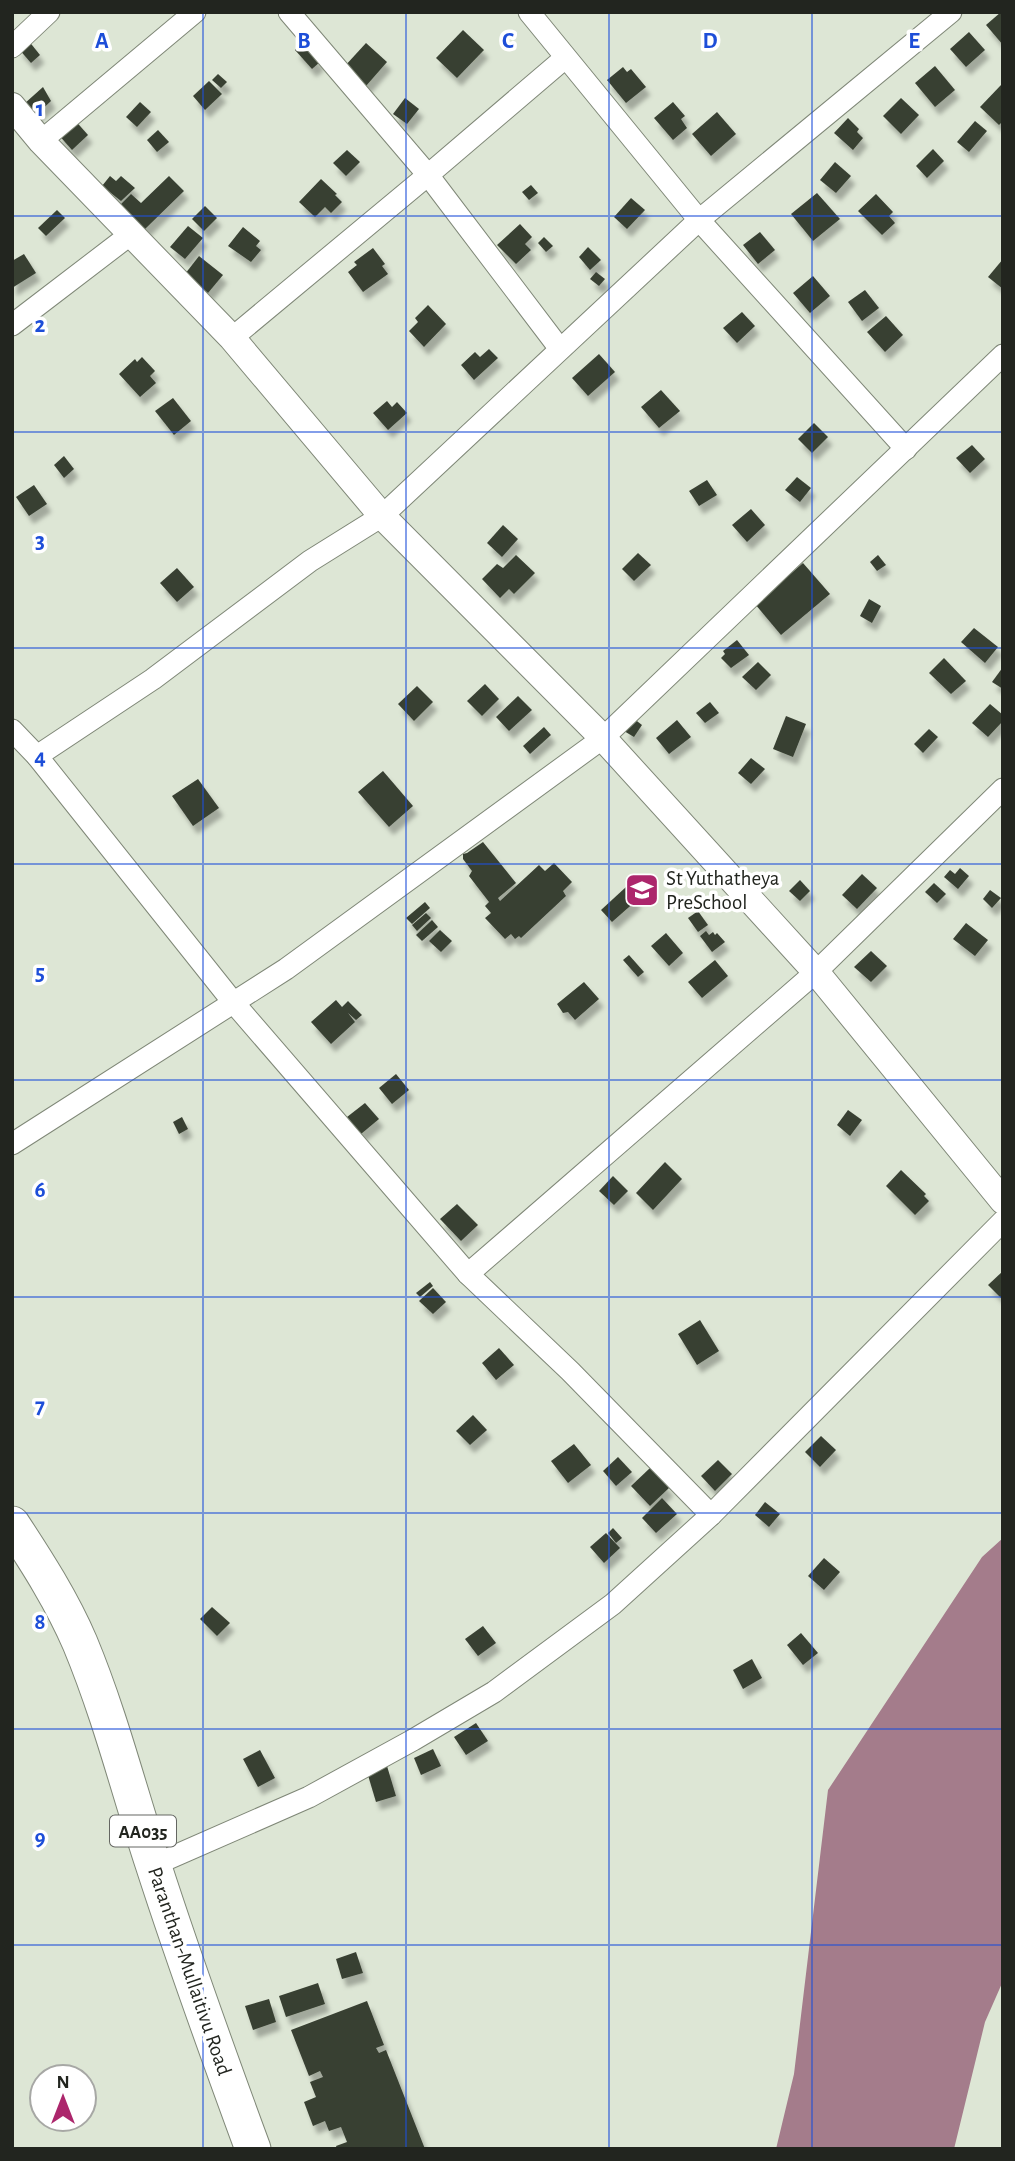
<svg xmlns="http://www.w3.org/2000/svg" width="1015" height="2161" viewBox="0 0 1015 2161" font-family="'Alegreya Sans',sans-serif">
<defs>
<filter id="shadow"><feDropShadow dx="4.5" dy="8" stdDeviation="2" flood-color="#0004"/></filter>
</defs>
<rect width="100%" height="100%" fill="#dde6d5"/>
<!-- water -->
<polygon fill="#a47c8b" points="1003,1538 1003,1981 985,2022 954,2149 776,2149 794,2074 828,1790 982,1557"/>
<!-- building -->
<g fill="#394033" filter="url(#shadow)">
<polygon points="1001,12 1003,12 1003,45 986,25"/>
<polygon points="463,30 484,50 457,78 436,58"/>
<polygon points="969,32 985,50 966,67 950,49"/>
<polygon points="28,40 40,55 31,63 18,48"/>
<polygon points="302,43 320,62 312,69 295,50"/>
<polygon points="366,43 387,62 366,86 344,67"/>
<polygon points="935,66 955,90 935,107 915,83"/>
<polygon points="623,67 627,72 631,69 646,87 626,103 607,80"/>
<polygon points="218,74 227,82 221,88 212,80"/>
<polygon points="209,81 222,94 205,110 193,96"/>
<polygon points="1001,85 1003,121 999,125 980,107"/>
<polygon points="43,87 51,101 35,116 24,104"/>
<polygon points="405,98 419,109 407,124 393,114"/>
<polygon points="901,98 919,115 901,134 883,116"/>
<polygon points="140,102 151,112 137,127 126,117"/>
<polygon points="673,102 685,116 681,119 687,128 673,140 654,118"/>
<polygon points="717,112 736,134 711,156 692,134"/>
<polygon points="73,118 88,135 72,150 57,133"/>
<polygon points="848,118 859,129 857,132 863,138 853,150 834,133"/>
<polygon points="975,121 987,131 969,152 957,142"/>
<polygon points="158,130 169,142 157,152 147,140"/>
<polygon points="933,149 944,161 927,178 916,166"/>
<polygon points="347,150 360,162 346,176 333,163"/>
<polygon points="835,162 851,176 836,193 820,180"/>
<polygon points="110,176 116,181 121,176 135,188 121,201 102,186"/>
<polygon points="169,176 184,191 144,230 120,205 131,194 141,203"/>
<polygon points="321,179 337,194 335,195 342,202 331,213 325,207 315,217 299,202"/>
<polygon points="531,185 538,193 529,200 522,192"/>
<polygon points="817,193 840,219 813,241 791,214"/>
<polygon points="876,194 893,212 889,216 895,223 882,235 858,211"/>
<polygon points="631,198 645,210 627,229 614,217"/>
<polygon points="205,206 217,218 204,231 192,219"/>
<polygon points="57,210 65,218 46,236 38,228"/>
<polygon points="520,224 532,237 525,244 531,250 516,264 497,245"/>
<polygon points="188,226 203,238 185,259 170,247"/>
<polygon points="243,227 260,241 256,246 261,250 251,262 228,246"/>
<polygon points="760,232 775,250 758,264 743,245"/>
<polygon points="544,237 553,246 546,252 538,243"/>
<polygon points="588,247 601,260 590,270 579,257"/>
<polygon points="373,248 385,264 382,266 388,274 363,292 348,272 357,265 354,262"/>
<polygon points="24,254 36,273 12,288 12,261"/>
<polygon points="199,256 223,275 208,293 185,274"/>
<polygon points="1003,259 1003,289 988,277"/>
<polygon points="596,272 605,279 599,286 590,279"/>
<polygon points="813,276 830,296 810,313 793,293"/>
<polygon points="865,290 879,308 862,321 848,302"/>
<polygon points="428,305 446,324 424,347 409,331 418,322 415,318"/>
<polygon points="742,312 755,326 737,343 723,328"/>
<polygon points="886,316 903,335 885,352 867,332"/>
<polygon points="489,349 498,358 474,380 461,365 475,352 480,357"/>
<polygon points="599,354 615,372 588,396 572,378"/>
<polygon points="142,357 155,371 150,376 156,383 140,397 119,374 135,359 137,362"/>
<polygon points="661,390 680,411 659,428 641,407"/>
<polygon points="173,398 191,421 174,435 155,411"/>
<polygon points="387,401 392,407 397,402 407,413 388,430 373,413"/>
<polygon points="814,423 828,437 812,453 798,439"/>
<polygon points="972,445 985,459 970,473 956,458"/>
<polygon points="64,456 74,469 64,478 54,465"/>
<polygon points="797,477 811,488 800,502 785,490"/>
<polygon points="707,480 717,495 699,506 689,491"/>
<polygon points="34,485 47,504 29,516 16,497"/>
<polygon points="751,509 765,525 747,542 732,525"/>
<polygon points="503,525 518,539 502,557 487,543"/>
<polygon points="638,553 651,565 634,581 622,569"/>
<polygon points="516,555 535,573 514,594 509,589 500,598 482,579 497,564 503,568"/>
<polygon points="878,555 886,565 877,571 870,562"/>
<polygon points="803,563 830,594 781,635 755,604"/>
<polygon points="177,568 194,587 177,602 160,583"/>
<polygon points="869,599 881,606 872,623 860,616"/>
<polygon points="974,628 998,647 985,663 961,642"/>
<polygon points="737,640 749,655 731,668 721,658 725,654 723,651"/>
<polygon points="944,658 966,681 951,694 929,673"/>
<polygon points="758,662 771,675 756,690 742,677"/>
<polygon points="1003,667 1003,689 992,682"/>
<polygon points="485,684 499,699 482,716 467,701"/>
<polygon points="417,686 433,702 414,721 398,704"/>
<polygon points="518,696 532,710 509,731 496,717"/>
<polygon points="710,702 719,713 705,723 696,713"/>
<polygon points="990,704 1003,715 1003,721 988,737 972,723"/>
<polygon points="786,716 806,724 793,757 773,749"/>
<polygon points="633,718 642,725 634,737 624,731"/>
<polygon points="677,720 691,737 669,754 656,738"/>
<polygon points="544,727 551,735 530,754 523,746"/>
<polygon points="929,729 938,737 923,753 914,744"/>
<polygon points="751,758 765,769 751,784 738,773"/>
<polygon points="383,771 413,806 389,827 358,792"/>
<polygon points="198,779 219,808 193,826 172,796"/>
<polygon points="483,842 516,883 498,898 500,901 539,865 545,871 554,863 572,882 563,891 566,896 521,938 519,936 515,939 511,934 505,939 485,918 491,913 485,906 489,902 469,876 472,871 463,859 463,854 467,853"/>
<polygon points="960,868 969,876 958,889 944,877 950,870 955,874"/>
<polygon points="862,874 877,888 857,909 842,895"/>
<polygon points="800,880 810,891 800,901 789,891"/>
<polygon points="934,883 946,894 937,903 925,892"/>
<polygon points="626,887 637,900 612,922 601,910"/>
<polygon points="990,890 1001,898 992,908 983,899"/>
<polygon points="425,902 430,908 412,924 406,918"/>
<polygon points="698,911 708,925 698,932 688,918"/>
<polygon points="426,913 431,918 417,931 412,925"/>
<polygon points="432,920 438,927 422,941 416,935"/>
<polygon points="966,923 988,940 975,956 953,939"/>
<polygon points="440,930 452,941 441,952 429,941"/>
<polygon points="706,931 709,935 713,932 715,935 717,933 725,942 712,952 700,936"/>
<polygon points="666,933 683,953 669,966 651,946"/>
<polygon points="871,951 887,966 871,982 854,967"/>
<polygon points="629,955 644,972 638,977 623,960"/>
<polygon points="715,960 728,976 702,998 688,982"/>
<polygon points="584,982 599,999 575,1020 568,1012 563,1013 557,1004"/>
<polygon points="336,1000 342,1007 348,1001 362,1015 356,1020 348,1013 355,1022 331,1044 311,1022"/>
<polygon points="396,1074 409,1090 392,1104 379,1088"/>
<polygon points="365,1103 379,1119 361,1134 347,1117"/>
<polygon points="848,1110 862,1120 850,1136 837,1125"/>
<polygon points="182,1117 188,1129 179,1134 173,1122"/>
<polygon points="665,1162 682,1179 653,1210 636,1193"/>
<polygon points="901,1170 926,1194 924,1196 929,1201 915,1215 886,1186"/>
<polygon points="613,1176 628,1191 614,1205 599,1191"/>
<polygon points="457,1204 478,1225 461,1241 440,1219"/>
<polygon points="1003,1271 1003,1296 1001,1298 988,1285"/>
<polygon points="430,1282 433,1286 420,1297 416,1293"/>
<polygon points="433,1288 446,1302 433,1314 419,1301"/>
<polygon points="700,1320 719,1351 697,1365 678,1334"/>
<polygon points="499,1348 514,1365 496,1380 482,1363"/>
<polygon points="473,1415 487,1430 470,1445 456,1431"/>
<polygon points="821,1436 836,1450 820,1467 805,1452"/>
<polygon points="574,1444 591,1465 568,1483 551,1461"/>
<polygon points="618,1457 632,1472 616,1486 603,1471"/>
<polygon points="718,1460 732,1474 715,1491 701,1476"/>
<polygon points="650,1468 669,1488 650,1506 631,1486"/>
<polygon points="662,1498 677,1514 656,1533 642,1518"/>
<polygon points="765,1502 780,1514 769,1527 755,1515"/>
<polygon points="613,1528 622,1538 616,1543 608,1533"/>
<polygon points="606,1533 620,1548 604,1563 590,1547"/>
<polygon points="824,1558 840,1572 824,1590 808,1576"/>
<polygon points="212,1607 230,1623 217,1636 200,1619"/>
<polygon points="483,1626 496,1643 478,1656 465,1639"/>
<polygon points="801,1633 818,1653 803,1665 787,1645"/>
<polygon points="752,1659 762,1678 743,1689 733,1670"/>
<polygon points="476,1723 488,1741 466,1755 454,1737"/>
<polygon points="433,1749 441,1766 421,1775 414,1758"/>
<polygon points="260,1750 275,1778 258,1787 243,1759"/>
<polygon points="387,1766 396,1796 376,1802 367,1772"/>
<polygon points="356,1952 363,1973 342,1979 336,1959"/>
<polygon points="318,1983 325,2004 286,2017 279,1996"/>
<polygon points="269,1999 276,2022 253,2030 245,2006"/>
<polygon points="367,2001 384,2045 376,2048 379,2053 386,2050 425,2149 337,2149 336,2146 347,2142 341,2127 329,2131 325,2121 313,2126 304,2102 316,2097 310,2082 323,2077 320,2071 309,2076 291,2030"/>
</g>
<g fill="none" stroke-linecap="round" stroke-linejoin="round">
<!-- minor casing -->
<g stroke="#7f8777" stroke-width="23">
<g id="minor">
<polyline points="289,12 428,175 560,349"/>
<polyline points="529,12 699,220 906,449"/>
<polyline points="12,47 49,12"/>
<polyline points="41,141 195,12"/>
<polyline points="12,325 131,234"/>
<polyline points="232,338 428,175 565,58"/>
<polyline points="12,730 37,756 153,679 310,561 382,516 699,220 951,12"/>
<polyline points="37,756 233,1002 468,1274 570,1371 711,1515"/>
<polyline points="12,1144 286,969 603,738 1003,355"/>
<polyline points="468,1274 816,972 1003,789"/>
<polyline points="154,1865 309,1797 413,1740 494,1692 613,1604 711,1515 1003,1221"/>
</g>
</g>
<!-- tertiary casing -->
<g stroke="#7f8777" stroke-width="28">
<polyline id="tertiary" points="12,106 41,141 232,338 382,516 603,738 816,972 1003,1201"/>
</g>
<!-- trunk casing -->
<g stroke="#7f8777" stroke-width="37">
<path id="trunk" d="M12,1524C37,1562 62,1601 80,1643C110,1715 129,1791 153,1864C184,1960 218,2054 253,2149"/>
</g>
<!-- minor -->
<use href="#minor" stroke="#fff" stroke-width="21"/>
<!-- tertiary -->
<use href="#tertiary" stroke="#fff" stroke-width="26"/>
<!-- trunk -->
<use href="#trunk" stroke="#fff" stroke-width="35"/>
</g>
<!-- grid -->
<path fill="none" stroke="#1d4ed8" stroke-width="2" stroke-opacity="0.55" d="M203,12V2149M406,12V2149M609,12V2149M812,12V2149M12,216H1003M12,432H1003M12,648H1003M12,864H1003M12,1080H1003M12,1297H1003M12,1513H1003M12,1729H1003M12,1945H1003"/>
<!-- icons -->
<defs>
<g id="school-square" transform="scale(1.75)"><rect x="-9" y="-9" width="18" height="18" rx="4" fill="#ac266c" stroke="#fff"/><path d="M0-5L7-2L0 1L-7-2ZM-4 1L0 2.5L4 1V4Q0 6-4 4Z" fill="#fff"/></g>
</defs>
<g fill-rule="evenodd">
<use href="#school-square" x="642" y="890"/>
</g>
<g text-anchor="middle" stroke-width="7" stroke-linejoin="round" paint-order="stroke">
<!-- shield labels -->
<rect fill="#fff" stroke="#646662" stroke-width="2" x="110" y="1815.5" width="66" height="31" rx="5"/>
<g font-size="19" font-weight="bold" fill="#22251f">
<text x="143" y="1838">AA035</text>
</g>
<!-- poi labels -->
<g font-size="21" fill="#22251f" stroke="#fff" text-anchor="start">
<text x="666" y="885">St Yuthatheya<tspan x="666" dy="24">PreSchool</tspan></text>
</g>
<!-- street labels -->
<g font-size="21" fill="#22251f" stroke="#fff">
<text transform="translate(190 1971) rotate(71)" y="7">Paranthan-Mullaitivu Road</text>
</g>
</g>
<g font-size="23" text-anchor="middle" font-weight="bold" fill="#1d4ed8" stroke="#fff" stroke-width="7" stroke-linejoin="round" paint-order="stroke">
<text x="102" y="48">A</text>
<text x="304" y="48">B</text>
<text x="508" y="48">C</text>
<text x="710" y="48">D</text>
<text x="914" y="48">E</text>
<text x="40" y="116">1</text>
<text x="40" y="332">2</text>
<text x="40" y="548">3</text>
<text x="40" y="764">4</text>
<text x="40" y="980">5</text>
<text x="40" y="1197">6</text>
<text x="40" y="1413">7</text>
<text x="40" y="1629">8</text>
<text x="40" y="1845">9</text>
</g>
<!-- border -->
<rect width="1015" height="2161" fill="none" stroke="#22251f" stroke-width="28"/>
<!-- north arrow -->
<g transform="translate(63 2098)"><circle r="33" fill="#ffffff" stroke="#a7a8a5" stroke-width="2"/>
<path d="M0-5L12 26L0 18L-12 26Z" fill="#ac266c"/>
<text y="-10" font-size="19" font-weight="bold" text-anchor="middle" fill="#22251f">N</text>
</g>
</svg>
